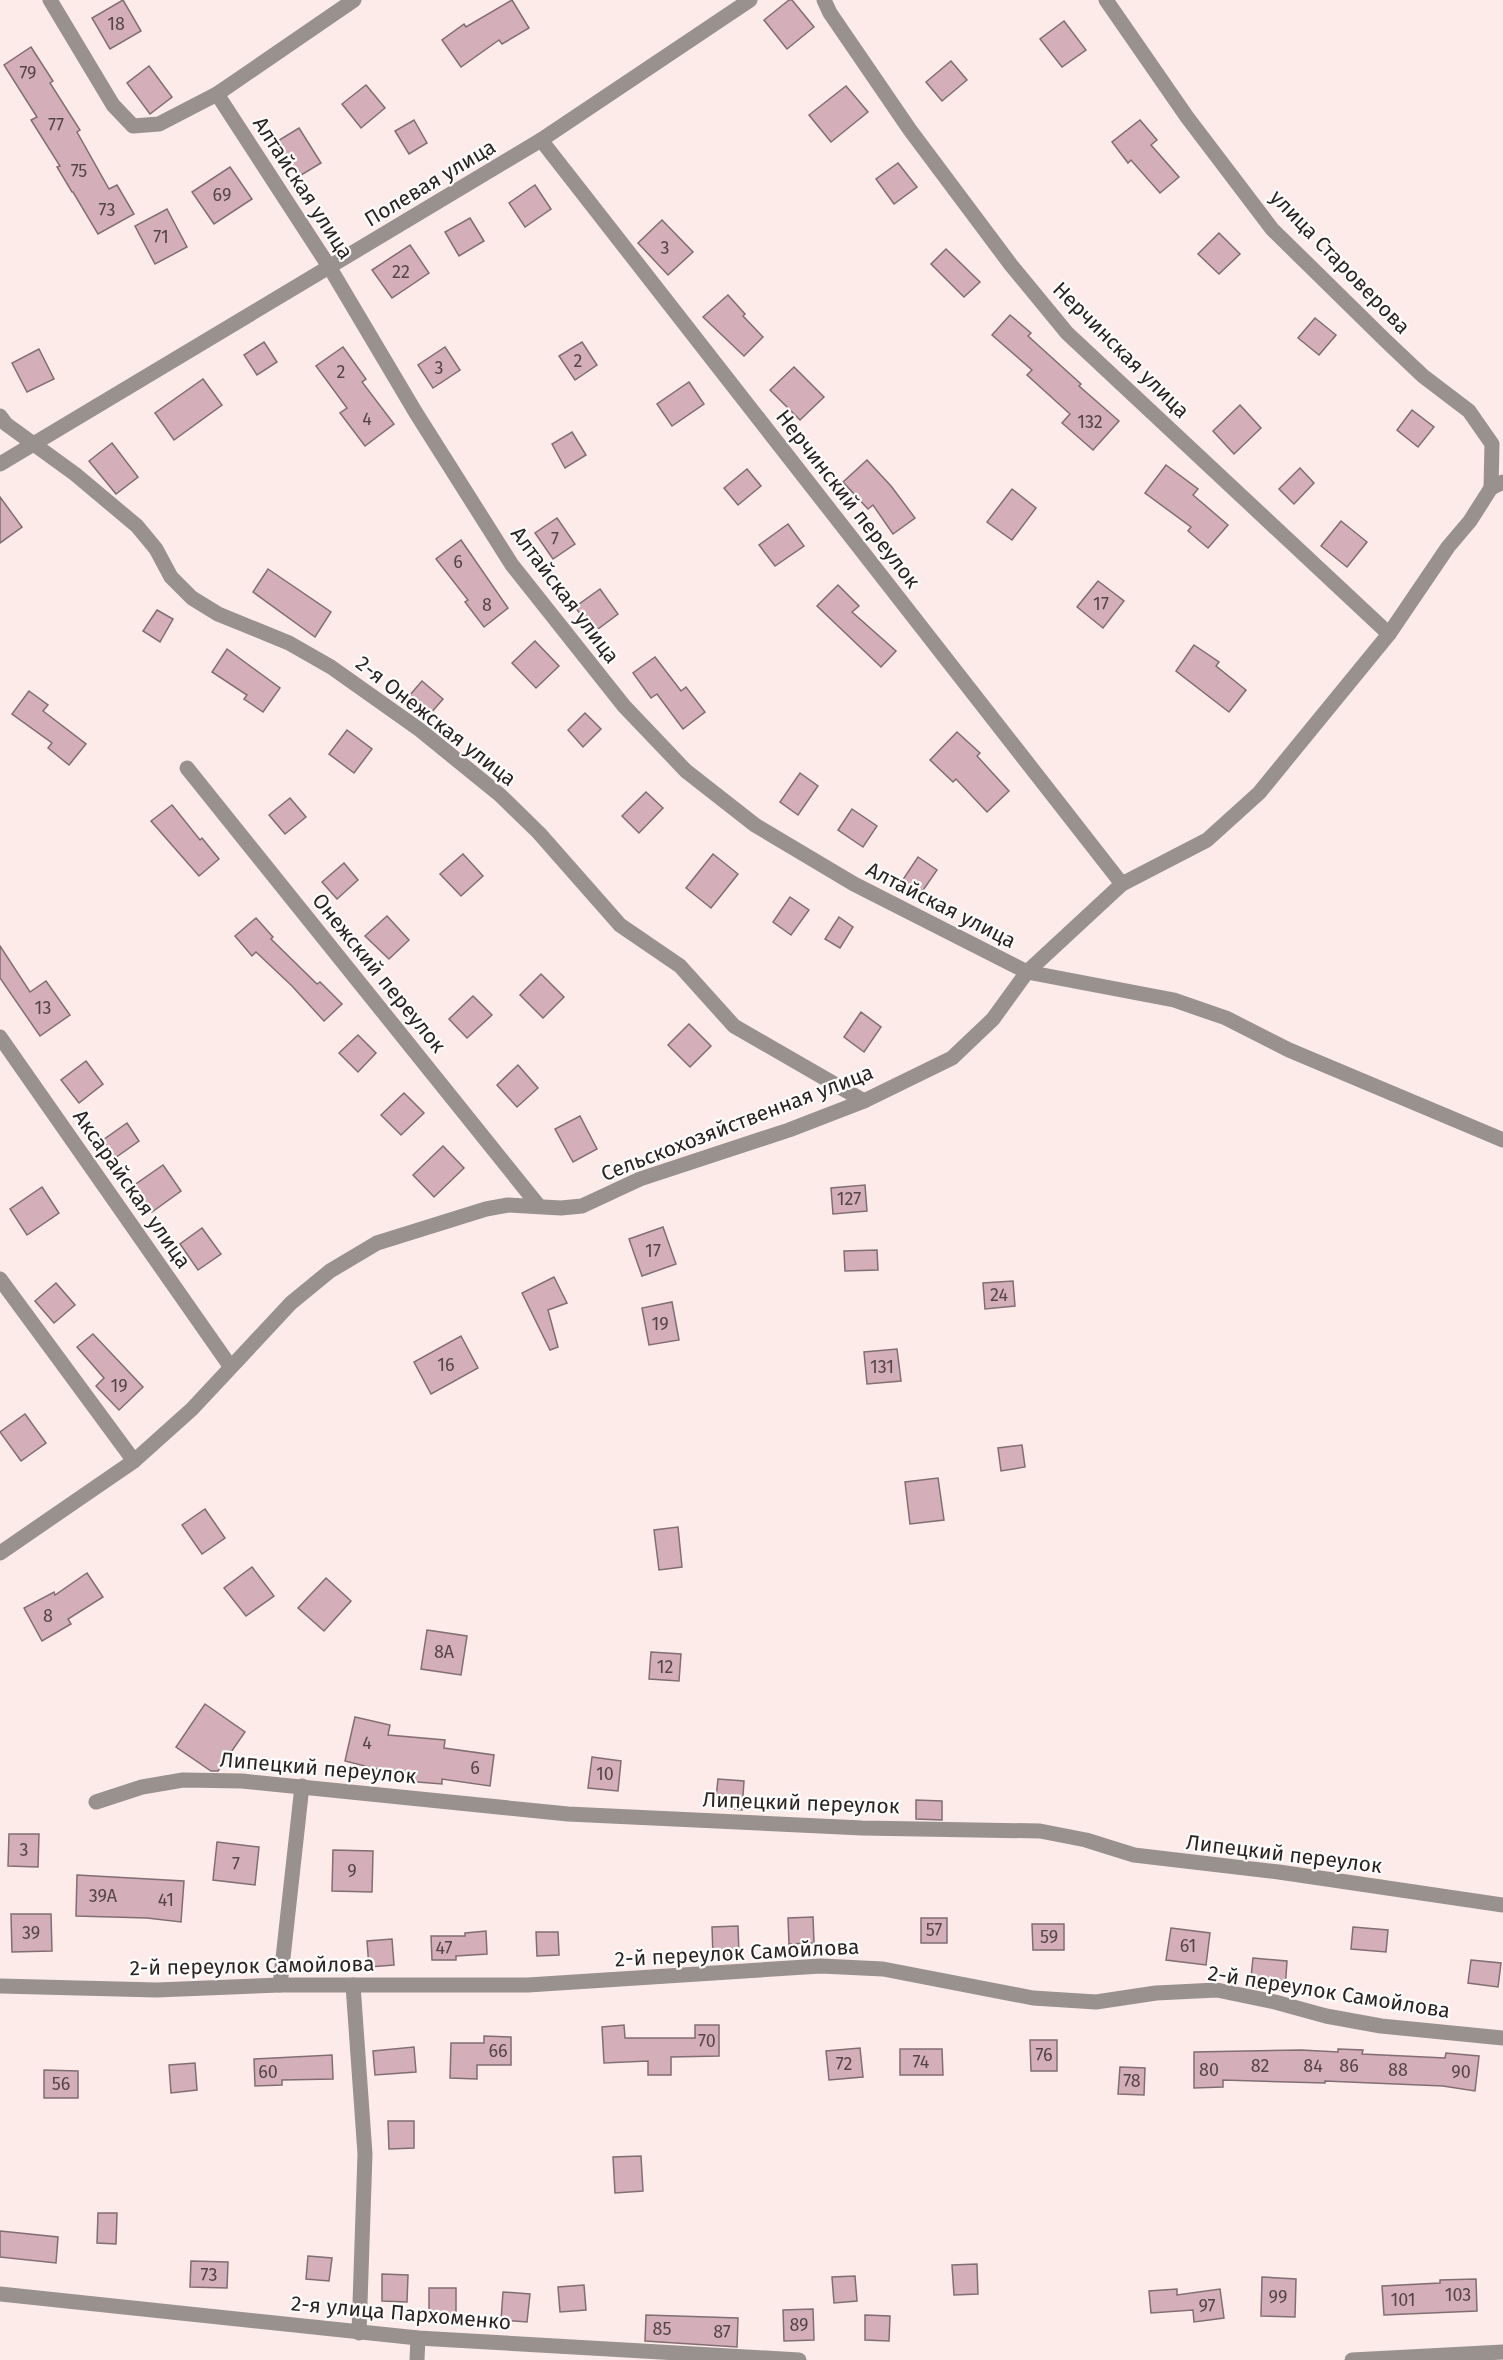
<svg xmlns="http://www.w3.org/2000/svg" width="1503" height="2360" viewBox="0 0 1503 2360" font-family="'Fira Sans',sans-serif">
<rect width="100%" height="100%" fill="#fcebe9"/>
<!-- building -->
<g fill="#d4afba" stroke="#806e73" stroke-width="1.5">
<polygon points="123,0 141,31 110,49 92,18"/>
<polygon points="512,0 529,28 502,44 499,40 461,67 442,40 464,24 466,27"/>
<polygon points="789,0 792,0 814,27 787,49 764,20"/>
<polygon points="1064,21 1086,50 1062,67 1040,39"/>
<polygon points="31,47 53,81 50,83 80,130 77,132 109,189 117,185 134,214 98,234 73,192 72,192 57,167 60,166 31,120 37,117 4,65"/>
<polygon points="951,61 967,80 942,101 926,82"/>
<polygon points="149,66 172,97 150,114 127,83"/>
<polygon points="366,85 385,108 361,128 342,104"/>
<polygon points="846,86 868,112 831,142 809,115"/>
<polygon points="414,120 427,143 409,154 395,131"/>
<polygon points="1140,120 1157,140 1151,145 1179,177 1160,193 1131,160 1128,163 1112,142"/>
<polygon points="299,128 321,163 298,177 276,142"/>
<polygon points="898,163 917,187 894,204 876,179"/>
<polygon points="230,167 252,199 214,224 192,192"/>
<polygon points="535,185 551,209 525,227 509,203"/>
<polygon points="167,209 187,247 155,264 135,226"/>
<polygon points="470,218 484,241 459,256 445,232"/>
<polygon points="662,220 693,252 668,275 638,243"/>
<polygon points="1219,233 1240,254 1219,274 1198,254"/>
<polygon points="410,245 429,273 392,298 372,270"/>
<polygon points="946,249 980,282 964,297 931,264"/>
<polygon points="728,295 745,314 743,316 763,337 744,356 703,317"/>
<polygon points="1010,315 1031,333 1028,336 1081,384 1079,386 1119,421 1093,450 1062,423 1070,414 1027,375 1032,370 992,335"/>
<polygon points="1315,318 1336,335 1319,355 1298,338"/>
<polygon points="264,342 277,362 257,375 244,355"/>
<polygon points="582,342 597,365 575,380 559,356"/>
<polygon points="343,347 366,379 362,382 394,424 365,446 340,413 347,408 316,366"/>
<polygon points="445,347 460,370 433,388 418,365"/>
<polygon points="39,349 54,379 27,392 12,363"/>
<polygon points="794,367 824,397 800,420 770,390"/>
<polygon points="203,379 222,405 174,440 155,413"/>
<polygon points="689,382 704,404 672,426 657,404"/>
<polygon points="1240,405 1261,428 1234,454 1213,431"/>
<polygon points="1412,410 1434,427 1418,447 1397,430"/>
<polygon points="572,432 586,455 565,468 552,444"/>
<polygon points="112,443 138,477 116,494 89,461"/>
<polygon points="867,460 891,486 915,518 893,534 873,505 868,509 843,482"/>
<polygon points="1166,465 1198,489 1193,495 1228,525 1208,548 1188,531 1191,527 1145,493"/>
<polygon points="1300,468 1314,483 1294,504 1279,489"/>
<polygon points="747,469 761,486 738,505 724,488"/>
<polygon points="1012,489 1036,508 1012,540 987,522"/>
<polygon points="0,497 22,527 0,543"/>
<polygon points="557,518 575,544 553,559 535,533"/>
<polygon points="1341,521 1367,542 1347,567 1321,546"/>
<polygon points="788,524 804,546 775,566 759,545"/>
<polygon points="461,540 508,608 484,627 465,602 468,600 436,559"/>
<polygon points="268,569 331,612 315,637 253,592"/>
<polygon points="1098,581 1124,601 1103,628 1077,607"/>
<polygon points="838,585 859,606 852,612 896,651 881,667 817,606"/>
<polygon points="600,589 618,614 594,632 575,607"/>
<polygon points="157,610 173,619 160,642 143,631"/>
<polygon points="535,641 559,666 536,688 512,663"/>
<polygon points="1194,645 1219,662 1216,666 1246,690 1229,712 1176,671"/>
<polygon points="227,649 280,688 263,712 244,699 247,695 212,672"/>
<polygon points="655,657 681,691 686,687 705,712 683,729 657,694 651,698 633,673"/>
<polygon points="422,681 443,699 424,721 403,703"/>
<polygon points="29,691 48,705 43,711 86,744 69,765 48,748 52,743 12,714"/>
<polygon points="585,713 601,729 583,747 568,730"/>
<polygon points="347,730 372,749 354,773 329,754"/>
<polygon points="957,732 980,753 977,756 1009,791 987,812 956,779 953,782 930,760"/>
<polygon points="800,773 818,786 798,815 780,802"/>
<polygon points="646,792 663,808 639,833 622,816"/>
<polygon points="290,798 306,817 285,834 269,815"/>
<polygon points="172,805 200,840 202,838 219,859 199,876 151,821"/>
<polygon points="852,809 877,826 863,847 838,830"/>
<polygon points="463,854 483,876 461,896 440,874"/>
<polygon points="713,854 738,874 711,908 686,888"/>
<polygon points="918,857 937,870 917,899 898,887"/>
<polygon points="344,863 358,880 337,899 322,882"/>
<polygon points="790,897 809,910 791,935 773,922"/>
<polygon points="387,916 409,940 389,959 365,936"/>
<polygon points="839,917 853,927 840,948 825,939"/>
<polygon points="256,918 273,937 271,939 317,984 320,982 342,1004 324,1021 292,986 256,952 252,956 235,936"/>
<polygon points="0,946 30,992 46,981 70,1015 40,1036 0,978"/>
<polygon points="541,974 564,997 543,1018 520,995"/>
<polygon points="473,996 492,1015 467,1038 449,1019"/>
<polygon points="861,1012 881,1027 864,1052 844,1037"/>
<polygon points="689,1024 711,1046 690,1067 668,1045"/>
<polygon points="358,1035 376,1053 358,1072 339,1053"/>
<polygon points="86,1061 103,1084 79,1103 61,1080"/>
<polygon points="518,1065 538,1088 517,1107 497,1085"/>
<polygon points="404,1093 424,1113 401,1135 381,1115"/>
<polygon points="580,1116 597,1149 573,1162 555,1129"/>
<polygon points="127,1123 139,1141 115,1158 103,1140"/>
<polygon points="443,1146 464,1168 434,1197 413,1175"/>
<polygon points="163,1165 181,1191 152,1212 133,1186"/>
<polygon points="865,1185 867,1211 833,1214 831,1188"/>
<polygon points="42,1187 59,1213 27,1235 10,1209"/>
<polygon points="663,1227 676,1264 642,1276 629,1239"/>
<polygon points="202,1228 221,1254 198,1270 180,1244"/>
<polygon points="877,1250 878,1270 845,1271 844,1251"/>
<polygon points="554,1277 567,1303 548,1310 558,1347 550,1350 522,1293"/>
<polygon points="1013,1281 1015,1306 985,1309 983,1283"/>
<polygon points="56,1283 75,1305 54,1323 35,1301"/>
<polygon points="672,1302 679,1340 649,1345 642,1308"/>
<polygon points="93,1334 143,1387 119,1410 96,1386 104,1378 77,1347"/>
<polygon points="461,1336 478,1368 431,1394 414,1362"/>
<polygon points="897,1349 901,1381 867,1384 864,1352"/>
<polygon points="25,1414 46,1443 21,1461 0,1432"/>
<polygon points="1022,1445 1025,1467 1001,1471 998,1448"/>
<polygon points="938,1478 944,1520 910,1524 905,1482"/>
<polygon points="205,1509 225,1538 202,1554 182,1525"/>
<polygon points="678,1527 682,1567 659,1570 654,1530"/>
<polygon points="252,1567 274,1596 246,1616 224,1588"/>
<polygon points="87,1573 103,1597 68,1619 71,1624 42,1641 24,1608 54,1592 55,1595"/>
<polygon points="326,1578 351,1601 324,1631 298,1608"/>
<polygon points="427,1630 467,1636 461,1675 421,1669"/>
<polygon points="651,1652 681,1654 679,1681 649,1679"/>
<polygon points="205,1704 245,1732 218,1771 211,1771 176,1747"/>
<polygon points="355,1717 390,1725 388,1735 445,1740 444,1748 494,1755 490,1786 442,1779 442,1784 405,1781 405,1776 345,1761"/>
<polygon points="592,1757 621,1761 618,1791 588,1788"/>
<polygon points="718,1779 744,1781 742,1810 715,1807"/>
<polygon points="916,1800 942,1801 942,1820 916,1819"/>
<polygon points="9,1834 39,1834 38,1867 8,1866"/>
<polygon points="217,1842 259,1847 255,1885 213,1880"/>
<polygon points="333,1850 373,1851 372,1892 332,1891"/>
<polygon points="77,1875 184,1881 181,1922 147,1918 76,1916"/>
<polygon points="11,1914 51,1914 52,1951 12,1952"/>
<polygon points="813,1917 814,1943 789,1944 788,1918"/>
<rect x="921" y="1918" width="26" height="25"/>
<polygon points="1032,1924 1064,1924 1064,1950 1033,1950"/>
<polygon points="738,1926 739,1955 713,1956 712,1927"/>
<polygon points="1353,1927 1388,1930 1386,1952 1351,1949"/>
<polygon points="1171,1928 1210,1933 1206,1965 1166,1960"/>
<polygon points="486,1931 487,1954 456,1956 456,1960 432,1960 431,1936 465,1936 465,1933"/>
<polygon points="536,1932 558,1932 559,1955 537,1956"/>
<polygon points="392,1939 394,1965 369,1967 367,1941"/>
<polygon points="1253,1958 1287,1961 1285,1991 1250,1987"/>
<polygon points="1471,1960 1501,1963 1498,1987 1468,1983"/>
<polygon points="624,2025 625,2038 695,2038 695,2025 719,2025 719,2056 671,2057 671,2075 648,2075 648,2061 604,2063 602,2027"/>
<polygon points="484,2036 511,2037 511,2065 477,2065 477,2079 450,2078 451,2043 484,2043"/>
<polygon points="1030,2040 1057,2040 1057,2071 1031,2071"/>
<polygon points="414,2047 416,2072 375,2075 373,2051"/>
<polygon points="860,2048 863,2077 829,2080 826,2051"/>
<polygon points="900,2049 942,2049 943,2075 900,2075"/>
<polygon points="1338,2049 1363,2050 1362,2054 1445,2058 1446,2053 1479,2056 1475,2091 1443,2086 1325,2081 1325,2083 1223,2080 1223,2087 1194,2088 1194,2052 1301,2050 1338,2052"/>
<polygon points="332,2055 333,2079 282,2080 282,2085 255,2086 254,2059"/>
<polygon points="195,2063 197,2090 171,2093 169,2065"/>
<polygon points="1120,2067 1145,2068 1144,2095 1118,2094"/>
<polygon points="44,2070 78,2071 78,2098 44,2098"/>
<polygon points="388,2121 414,2121 414,2148 389,2149"/>
<polygon points="641,2156 643,2191 615,2193 613,2157"/>
<polygon points="98,2213 117,2213 116,2244 97,2243"/>
<polygon points="0,2231 58,2237 56,2263 0,2257"/>
<polygon points="308,2256 332,2258 329,2281 306,2279"/>
<polygon points="191,2261 228,2262 227,2288 190,2287"/>
<polygon points="977,2264 978,2294 954,2295 952,2265"/>
<polygon points="382,2274 408,2275 407,2302 382,2301"/>
<polygon points="855,2276 857,2301 834,2303 832,2277"/>
<polygon points="1262,2277 1296,2279 1295,2317 1261,2316"/>
<polygon points="1476,2279 1477,2311 1384,2315 1382,2286 1440,2283 1440,2280"/>
<polygon points="584,2285 586,2310 560,2312 558,2287"/>
<rect x="429" y="2288" width="27" height="28"/>
<polygon points="1177,2289 1177,2295 1220,2289 1224,2318 1194,2322 1193,2310 1151,2313 1149,2291"/>
<polygon points="503,2292 530,2294 527,2322 501,2320"/>
<polygon points="813,2309 814,2340 784,2341 783,2310"/>
<polygon points="646,2315 738,2318 737,2347 645,2341"/>
<polygon points="865,2315 890,2316 889,2341 865,2340"/>
</g>
<g fill="none" stroke-linecap="round" stroke-linejoin="round">
<!-- minor -->
<g stroke="#99918d" stroke-width="15">
<polyline points="50,0 113,105 133,126 159,124 217,94 354,0"/>
<polyline points="824,0 830,13 910,130 1011,265 1067,333 1389,634"/>
<polyline points="1106,0 1187,117 1272,229 1386,341 1423,376 1469,411 1492,444 1491,488"/>
<polyline points="217,94 330,268 416,413 512,565 624,706 686,771 755,825 854,884 1027,972 1174,1000 1226,1018 1289,1050 1503,1140"/>
<polyline points="541,140 1122,884"/>
<polyline points="0,416 6,424 75,474 137,526 156,549 171,577 192,598 218,614 289,643 331,667 420,730 500,795 539,833 620,925 680,966 734,1026 864,1101"/>
<polyline points="0,464 541,140 750,0"/>
<polyline points="187,768 538,1205"/>
<polyline points="0,1037 230,1366"/>
<polyline points="0,1279 134,1461"/>
<polyline points="0,1553 134,1461 192,1409 291,1303 330,1271 377,1243 486,1209 508,1205 561,1208 582,1206 640,1179 789,1130 864,1101 952,1058 993,1019 1027,972 1122,884 1207,840 1259,793 1389,634 1448,547 1470,521 1491,488 1503,482"/>
<polyline points="96,1802 142,1787 183,1780 242,1781 568,1814 862,1828 1040,1831 1086,1840 1134,1855 1279,1872 1503,1905"/>
<polyline points="280,1985 302,1786"/>
<polyline points="353,1985 365,2154 359,2333"/>
<polyline points="0,1986 157,1990 280,1985 528,1985 821,1966 883,1969 1033,1998 1096,2002 1156,1993 1217,1990 1275,2002 1326,2016 1381,2026 1503,2038"/>
<polyline points="0,2294 418,2338 799,2360"/>
<polyline points="417,2360 418,2338"/>
<polyline points="1352,2360 1503,2352"/>
</g>
</g>
<g text-anchor="middle" stroke-width="4.5" stroke-linejoin="round" paint-order="stroke">
<!-- number labels -->
<g font-size="18" fill="#544648">
<text x="116" y="30">18</text>
<text x="28" y="79">79</text>
<text x="56" y="131">77</text>
<text x="79" y="177">75</text>
<text x="222" y="201">69</text>
<text x="107" y="216">73</text>
<text x="161" y="243">71</text>
<text x="665" y="254">3</text>
<text x="401" y="278">22</text>
<text x="578" y="367">2</text>
<text x="439" y="374">3</text>
<text x="341" y="378">2</text>
<text x="367" y="425">4</text>
<text x="1090" y="428">132</text>
<text x="555" y="545">7</text>
<text x="458" y="568">6</text>
<text x="1101" y="610">17</text>
<text x="487" y="611">8</text>
<text x="43" y="1014">13</text>
<text x="849" y="1205">127</text>
<text x="653" y="1257">17</text>
<text x="999" y="1301">24</text>
<text x="660" y="1330">19</text>
<text x="446" y="1371">16</text>
<text x="882" y="1373">131</text>
<text x="119" y="1392">19</text>
<text x="48" y="1622">8</text>
<text x="444" y="1658">8А</text>
<text x="665" y="1673">12</text>
<text x="367" y="1749">4</text>
<text x="475" y="1774">6</text>
<text x="605" y="1780">10</text>
<text x="24" y="1856">3</text>
<text x="236" y="1870">7</text>
<text x="352" y="1877">9</text>
<text x="103" y="1902">39А</text>
<text x="166" y="1906">41</text>
<text x="934" y="1936">57</text>
<text x="31" y="1939">39</text>
<text x="1049" y="1943">59</text>
<text x="1188" y="1952">61</text>
<text x="444" y="1954">47</text>
<text x="707" y="2047">70</text>
<text x="498" y="2057">66</text>
<text x="1044" y="2061">76</text>
<text x="921" y="2068">74</text>
<text x="844" y="2070">72</text>
<text x="1260" y="2072">82</text>
<text x="1313" y="2072">84</text>
<text x="1349" y="2072">86</text>
<text x="1209" y="2076">80</text>
<text x="1398" y="2076">88</text>
<text x="268" y="2078">60</text>
<text x="1461" y="2078">90</text>
<text x="1132" y="2087">78</text>
<text x="61" y="2090">56</text>
<text x="209" y="2281">73</text>
<text x="1458" y="2301">103</text>
<text x="1278" y="2303">99</text>
<text x="1403" y="2306">101</text>
<text x="1207" y="2312">97</text>
<text x="799" y="2331">89</text>
<text x="662" y="2335">85</text>
<text x="722" y="2338">87</text>
</g>
<!-- street labels -->
<g font-size="21" fill="#2a2322" stroke="#fdfdfd">
<text transform="translate(430 183) rotate(-31)" y="7">Полевая улица</text>
<text transform="translate(303 188) rotate(57)" y="7">Алтайская улица</text>
<text transform="translate(1340 262) rotate(46)" y="7">улица Староверова</text>
<text transform="translate(1121 350) rotate(45)" y="7">Нерчинская улица</text>
<text transform="translate(848 499) rotate(52)" y="7">Нерчинский переулок</text>
<text transform="translate(565 595) rotate(53)" y="7">Алтайская улица</text>
<text transform="translate(436 721) rotate(38)" y="7">2-я Онежская улица</text>
<text transform="translate(941 905) rotate(27)" y="7">Алтайская улица</text>
<text transform="translate(379 973) rotate(51)" y="7">Онежский переулок</text>
<text transform="translate(737 1123) rotate(-21)" y="7">Сельскохозяйственная улица</text>
<text transform="translate(132 1189) rotate(55)" y="7">Аксарайская улица</text>
<text transform="translate(318 1768) rotate(5)" y="7">Липецкий переулок</text>
<text transform="translate(801 1803) rotate(2)" y="7">Липецкий переулок</text>
<text transform="translate(1284 1854) rotate(7)" y="7">Липецкий переулок</text>
<text transform="translate(737 1953) rotate(-3)" y="7">2-й переулок Самойлова</text>
<text transform="translate(252 1966) rotate(-1)" y="7">2-й переулок Самойлова</text>
<text transform="translate(1329 1992) rotate(9)" y="7">2-й переулок Самойлова</text>
<text transform="translate(401 2313) rotate(5)" y="7">2-я улица Пархоменко</text>
</g>
</g>
</svg>
